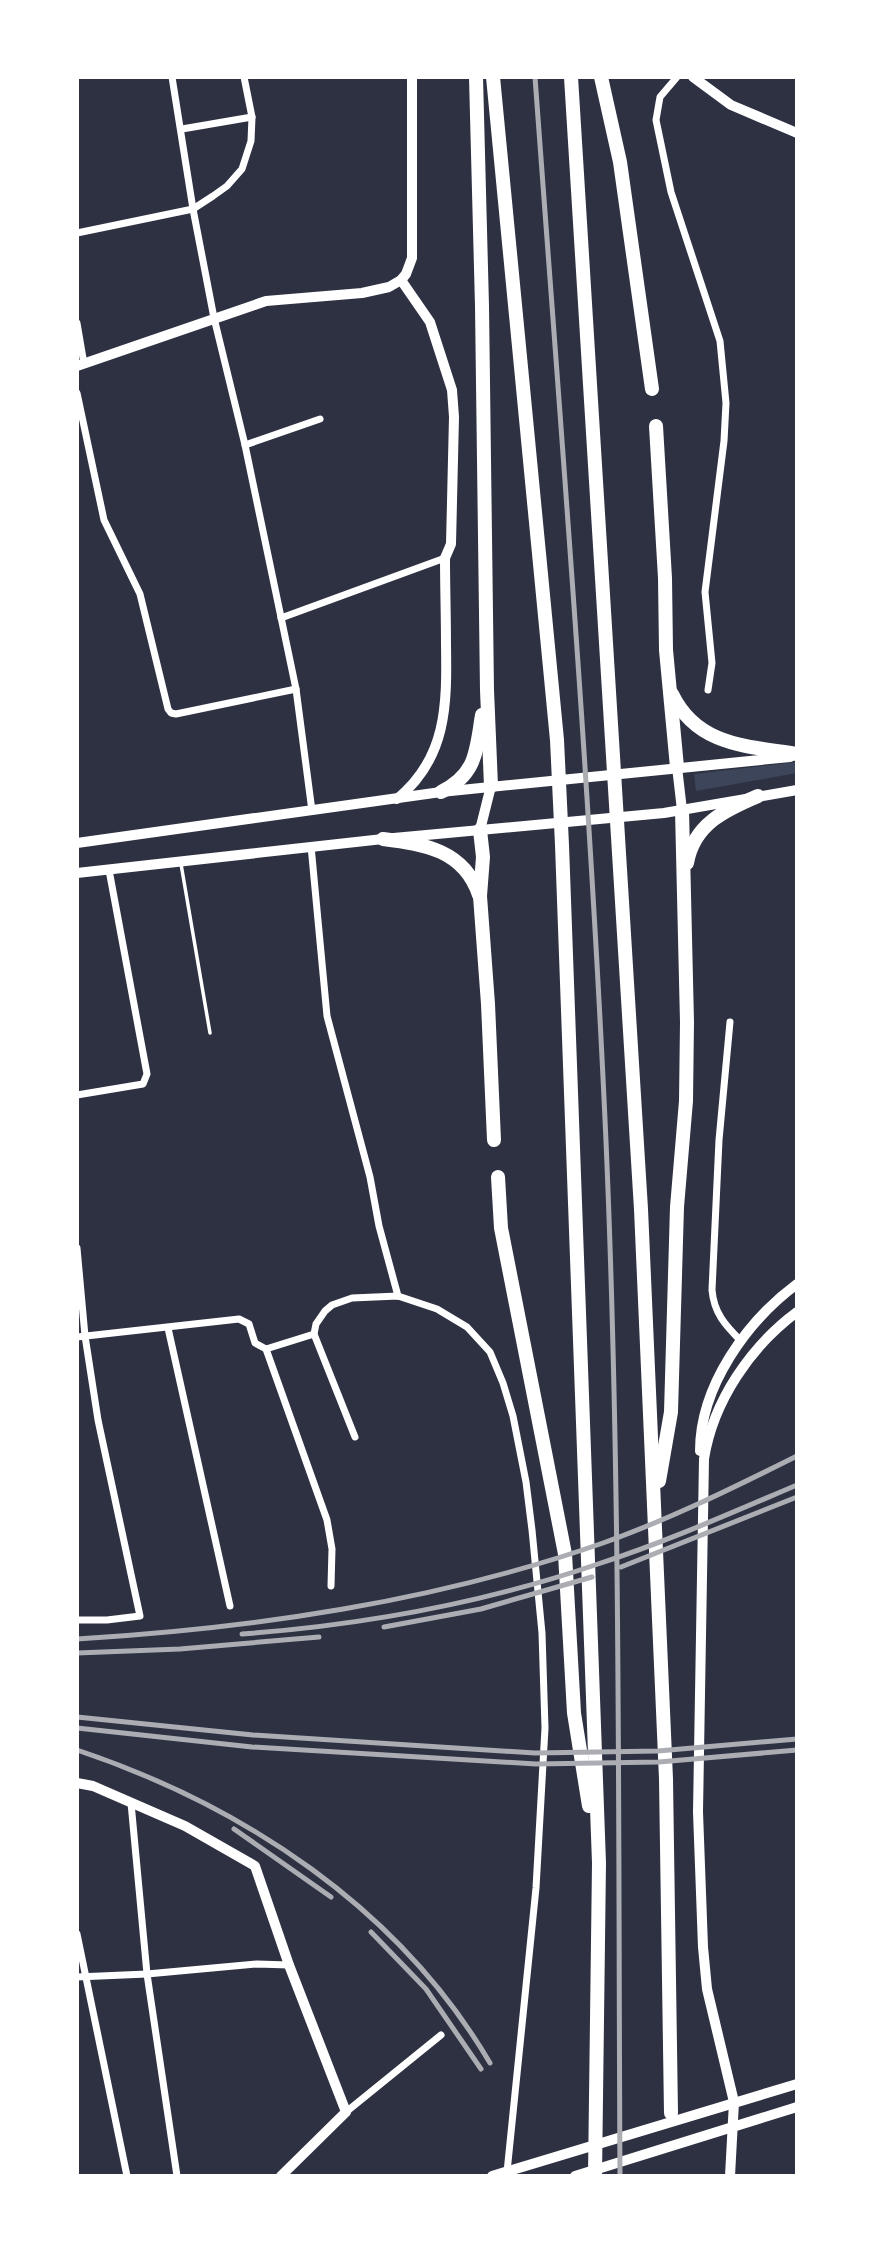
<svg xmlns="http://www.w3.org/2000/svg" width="874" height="2253" viewBox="0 0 874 2253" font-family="'Fira Sans',sans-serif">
<rect width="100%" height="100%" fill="#2d3142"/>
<!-- green -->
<polygon fill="#3c4559" points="797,762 797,773 696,791 694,774"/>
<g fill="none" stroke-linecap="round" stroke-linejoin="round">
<!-- service -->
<polyline stroke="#fff" stroke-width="3.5" points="181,864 210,1033"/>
<!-- minor -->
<g stroke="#fff" stroke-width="7">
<polyline points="172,77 193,209 214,318 245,445 296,689 312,811"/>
<polyline points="677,77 660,97 656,120 671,192 720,341 726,403 724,441 705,592 712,663 708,690"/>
<polyline points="182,129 252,117 244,77"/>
<polyline points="77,233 193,209 213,196 227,186 242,169 251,141 252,117"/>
<polyline points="77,323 84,364"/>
<polyline points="77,393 104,520 140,594 168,709 171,713 176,714 296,689"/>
<polyline points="245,445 320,419"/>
<polyline points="281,618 445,558"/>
<polyline points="311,846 327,1016 370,1177 379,1226 398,1296"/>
<path d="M730,1022L719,1140L712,1290C714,1313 725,1325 741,1341"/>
<polyline points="77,1095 143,1084 147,1074 109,870"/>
<polyline points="77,1248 85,1336 98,1420 140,1616 107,1620 77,1620"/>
<polyline points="168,1328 230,1606"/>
<polyline points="314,1334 355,1437"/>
<polyline points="77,1337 239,1319 249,1324 255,1343 266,1349 327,1520 332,1549 331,1586"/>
<polyline points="266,1349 314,1334 316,1324 325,1311 332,1305 352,1298 398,1296 437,1309 467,1327 490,1352 503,1383 513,1416 526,1482 532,1530 542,1633 545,1728 536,1888 507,2172"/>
<polyline points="131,1803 147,1974 177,2176"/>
<polyline points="77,1934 127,2176"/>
<polyline points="77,1977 147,1974 257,1964 289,1965"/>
<polyline points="346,2112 441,2035"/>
</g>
<!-- tertiary -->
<g stroke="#fff" stroke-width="10">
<polyline points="693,77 731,105 797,133"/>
<polyline points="77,366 266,301 362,293 389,287 401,280 406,274 412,258 412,77"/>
<path d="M397,799C447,758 447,705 446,645C446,616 445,587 445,558L451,544L454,417L452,390L430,322L401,280"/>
<path d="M700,1451C700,1386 747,1321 797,1284"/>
<polyline points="77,1783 93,1786 185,1826 255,1866 289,1965 346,2112 281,2176"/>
<path d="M730,2176L734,2102L707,1989L703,1947L698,1812L704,1459C713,1401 751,1346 797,1312"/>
</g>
<!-- secondary -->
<g stroke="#fff" stroke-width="10">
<polyline points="677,767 682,810"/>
<polyline points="480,830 491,786"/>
<polyline points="77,843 441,792 790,757"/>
<polyline points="77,873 383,839 664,813 797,790"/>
<polyline points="492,2176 797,2084"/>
<polyline points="575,2176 797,2107"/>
</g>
<!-- motorway -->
<g stroke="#fff" stroke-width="14">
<polyline points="476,77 482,306 487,690 491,786"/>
<polyline points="493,77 557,740 562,845 599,1863 595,2176"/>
<polyline points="571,77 641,1209 666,1779 671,2113"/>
<polyline points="601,77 620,162 652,389"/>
<polyline points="656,426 665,578 666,650 677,767"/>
<path d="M672,694C697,746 747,746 797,754"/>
<path d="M441,792C477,774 476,751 482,715"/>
<polyline points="480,830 483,857 480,896 488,1004 494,1140"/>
<path d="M383,839C424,844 464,850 479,895"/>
<path d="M687,863C694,824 725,810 758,796"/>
<polyline points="498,1177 501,1228 565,1554 574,1713 589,1806"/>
<polyline points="659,1481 671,1412 677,1207 686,1101 687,1022 682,810"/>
</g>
<!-- rail -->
<g stroke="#abadb3" stroke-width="5">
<path d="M535,77C561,432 590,786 606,1141C621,1486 618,1831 620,2176"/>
<polyline points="621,1567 797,1497"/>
<polyline points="384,1627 481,1609 592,1577"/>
<path d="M242,1634C363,1625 484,1603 598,1564C666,1542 731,1513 797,1485"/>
<path d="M77,1639C255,1628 434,1602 603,1543C670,1519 733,1488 797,1456"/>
<polyline points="77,1653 180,1649 319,1637"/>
<polyline points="77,1717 253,1735 535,1753 658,1751 797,1739"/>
<polyline points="77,1728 252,1747 536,1764 659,1762 797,1750"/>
<path d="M77,1750C244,1806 399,1908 490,2063"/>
<polyline points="234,1829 331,1897"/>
<polyline points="371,1932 426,1989 481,2069"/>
</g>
</g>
<!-- border -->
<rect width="874" height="2253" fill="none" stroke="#ffffff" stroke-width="158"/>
</svg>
